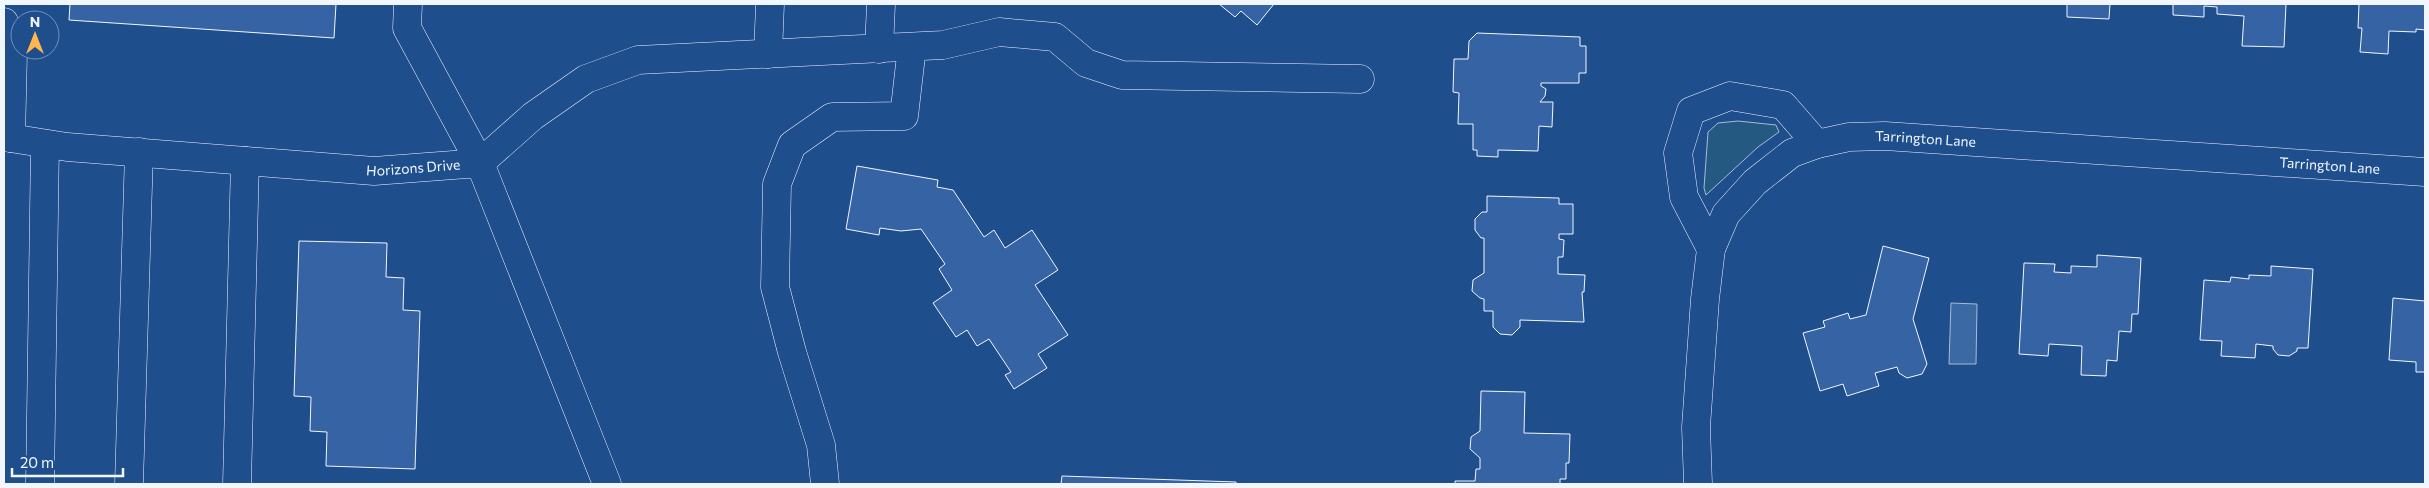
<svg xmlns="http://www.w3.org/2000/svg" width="2429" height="488" viewBox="0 0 2429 488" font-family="Commissioner,sans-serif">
<rect width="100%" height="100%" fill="#1f4e8c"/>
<!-- green -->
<polygon fill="#245a82" stroke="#a8bbd7" points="1738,121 1776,125 1779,132 1758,147 1706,195 1704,188 1708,132 1718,123"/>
<!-- water -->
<polygon fill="#3b69a3" stroke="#a8bbd7" points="1951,303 1977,304 1976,364 1949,364"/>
<!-- building -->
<g fill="#3563a3" stroke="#f2f6ff">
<polygon points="70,4 336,4 334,38 69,20"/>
<polygon points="1219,4 1274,4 1257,25 1241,11 1235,17"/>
<polygon points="2067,4 2110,4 2109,19 2067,17"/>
<polygon points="2173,4 2286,4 2284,47 2242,46 2244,16 2217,14 2217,7 2204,6 2204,17 2173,15"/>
<polygon points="2359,4 2425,4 2425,30 2416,29 2416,32 2389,31 2388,54 2360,52 2362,28 2358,28"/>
<polygon points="1477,33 1580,37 1580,46 1586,46 1586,73 1579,73 1579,83 1541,83 1541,86 1546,89 1545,96 1540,102 1553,102 1552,127 1539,126 1538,151 1498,150 1498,157 1477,156 1477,150 1473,150 1473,124 1458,124 1459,93 1453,92 1454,59 1468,59 1469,41"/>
<polygon points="857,166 938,180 937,187 953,190 984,237 994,230 1005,248 1032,230 1058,270 1035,285 1068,335 1038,354 1047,368 1014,389 1005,375 1011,372 989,339 977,346 967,330 956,337 933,303 952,290 939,269 945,264 921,229 901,231 880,228 879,235 846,229"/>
<polygon points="1487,196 1559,198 1559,204 1573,204 1573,234 1559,234 1559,239 1564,240 1563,257 1558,257 1558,274 1585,275 1584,292 1582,292 1584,322 1520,320 1520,327 1512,335 1500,334 1493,327 1493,311 1484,311 1484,299 1480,298 1472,291 1473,280 1484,273 1484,238 1481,238 1475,230 1475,219 1482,212 1487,212"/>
<polygon points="299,241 387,243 386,277 404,278 403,310 420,311 415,469 326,466 327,432 310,431 311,397 294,396"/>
<polygon points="1883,246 1929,258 1913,319 1927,364 1922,374 1907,378 1899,373 1897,367 1875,373 1879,386 1847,396 1843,384 1820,391 1803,333 1825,327 1823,321 1848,313 1850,319 1866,315"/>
<polygon points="2097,255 2141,258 2138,314 2132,314 2131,332 2119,331 2117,361 2107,360 2106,376 2081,375 2082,346 2049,344 2048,356 2019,354 2024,263 2055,264 2054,272 2071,273 2071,266 2097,267"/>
<polygon points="2271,266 2313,269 2308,348 2297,348 2297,351 2289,356 2278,355 2273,349 2273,346 2256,344 2255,358 2221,356 2222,341 2200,340 2204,280 2230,282 2231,277 2249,279 2249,275 2271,276"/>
<polygon points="2393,298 2425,301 2425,372 2416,372 2416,362 2389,360"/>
<polygon points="1481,391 1525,392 1524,433 1570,434 1569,463 1566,463 1566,479 1560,479 1560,484 1455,484 1455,481 1475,481 1476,469 1480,469 1480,458 1470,449 1471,437 1480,431"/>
<polygon points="1062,476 1236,482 1236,484 1061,484"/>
</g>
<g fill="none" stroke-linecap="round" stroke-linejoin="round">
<!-- minor casing -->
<g stroke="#f2f6ff" stroke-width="29">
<g id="minor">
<polyline points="408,4 407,28 480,163 533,116 586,79 638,60 943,45 999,32 1055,37 1086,63 1122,75 1360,79"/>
<polyline points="4,22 13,53 11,138"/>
<polyline points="879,49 881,4"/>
<polyline points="768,54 770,4"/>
<path id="s1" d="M4,137L67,147L374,171L480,163L607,484"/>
<polyline points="1711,249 1684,197 1678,153 1691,111 1730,96 1783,105 1817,144"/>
<polyline points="40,484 45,144"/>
<polyline points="129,484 139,152"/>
<polyline points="237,484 245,161"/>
<polyline points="825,484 821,445 792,352 775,287 777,184 792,145 832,117 904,116 912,47"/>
<path id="s2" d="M1698,484L1696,427L1705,299L1711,249L1726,214L1755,182L1792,153L1817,144L1849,137L1885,136L2425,172"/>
</g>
</g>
<!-- minor -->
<use href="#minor" stroke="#1f4e8c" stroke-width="28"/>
</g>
<g text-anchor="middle" stroke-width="4" stroke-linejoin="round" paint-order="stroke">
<!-- street labels -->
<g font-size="14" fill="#f2f6ff" stroke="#1f4e8c">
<text dy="5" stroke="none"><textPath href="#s2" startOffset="500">Tarrington Lane</textPath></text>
<text dy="5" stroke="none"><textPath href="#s2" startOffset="905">Tarrington Lane</textPath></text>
<text dy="5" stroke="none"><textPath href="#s1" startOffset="411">Horizons Drive</textPath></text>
</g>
</g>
<!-- border -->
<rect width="2429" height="488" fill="none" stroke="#f2f6ff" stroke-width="10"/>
<!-- north arrow -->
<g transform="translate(35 35)"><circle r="24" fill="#1f4e8c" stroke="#7391ba"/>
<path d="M0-4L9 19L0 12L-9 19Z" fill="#ffb74d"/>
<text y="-8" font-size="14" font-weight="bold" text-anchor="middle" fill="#f2f6ff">N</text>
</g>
<!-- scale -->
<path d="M12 468v8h111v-8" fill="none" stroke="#f2f6ff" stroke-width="2.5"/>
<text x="20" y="468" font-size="15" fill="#f2f6ff" stroke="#1f4e8c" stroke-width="4" paint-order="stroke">20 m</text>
</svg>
